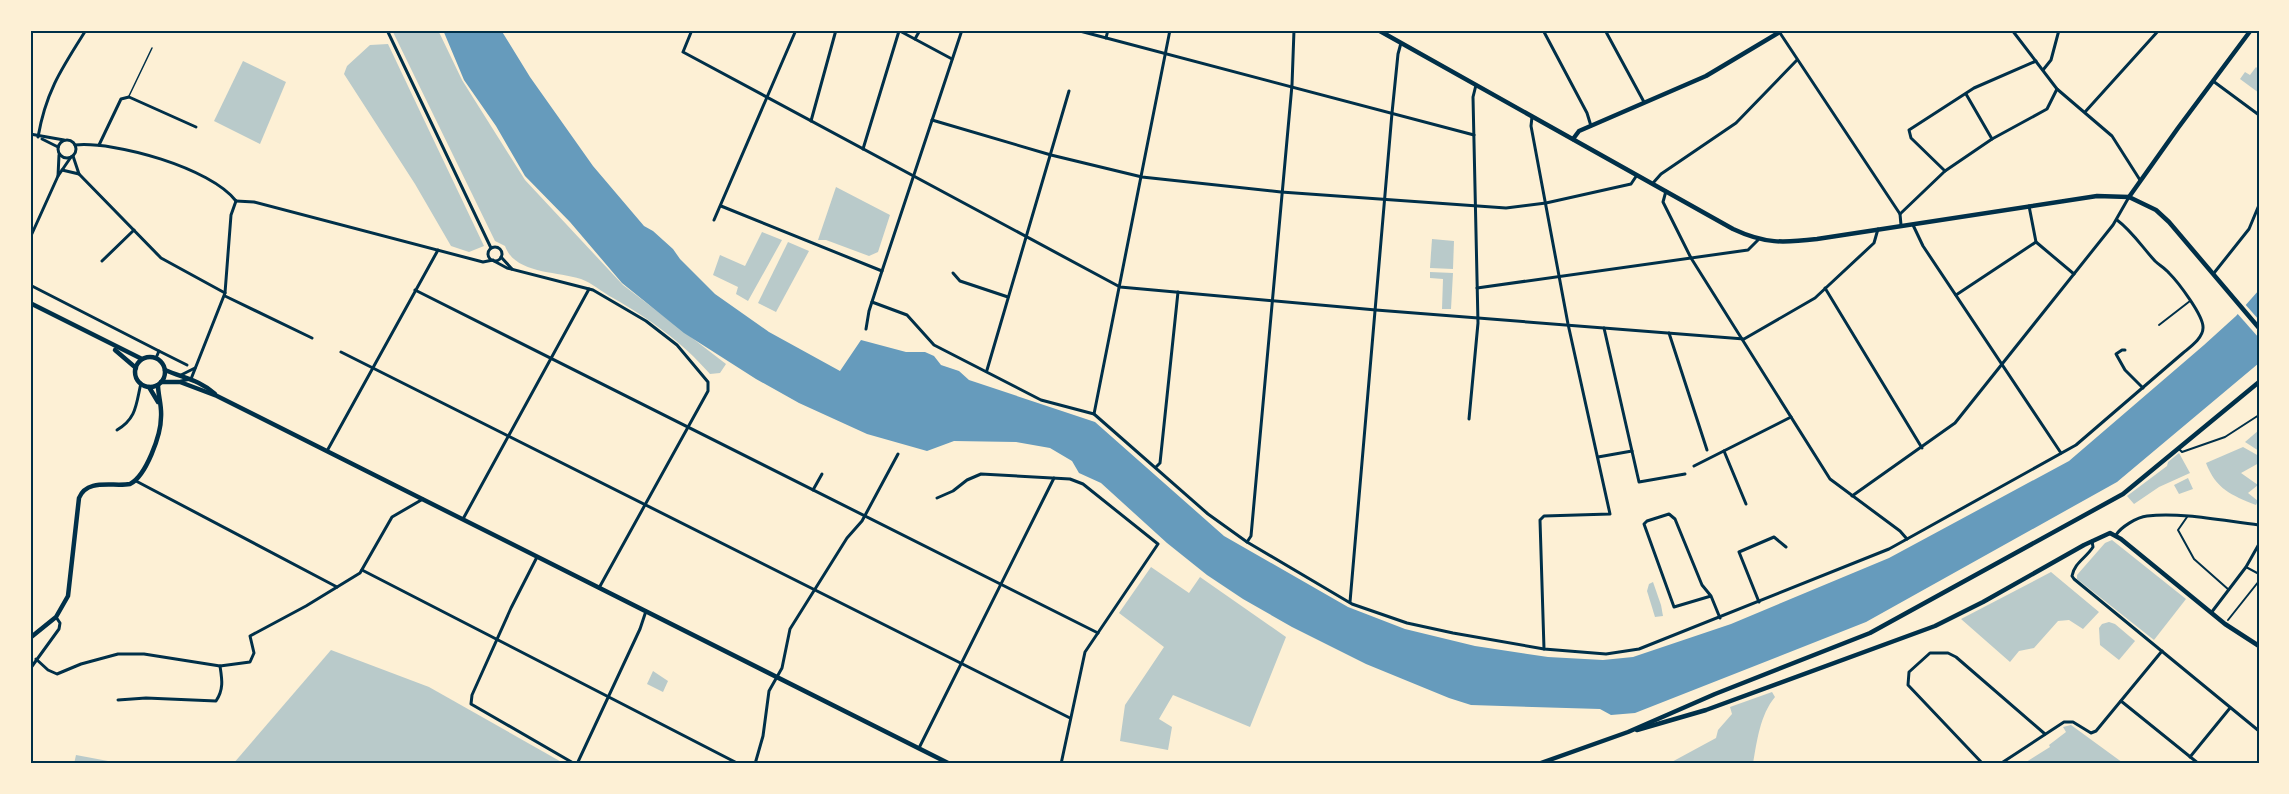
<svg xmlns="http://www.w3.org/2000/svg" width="2289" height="794" viewBox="0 0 2289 794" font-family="'Alegreya Sans',sans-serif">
<rect width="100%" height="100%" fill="#fdf0d5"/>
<!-- green -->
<g fill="#b9caca">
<path d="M392,30H438L462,80L525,180L623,285L726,364L720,373L710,374C681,341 651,320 613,298C602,292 592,283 581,279C556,271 515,274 505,246L495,241Z"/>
<polygon points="388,44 484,246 469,252 451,246 415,184 344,74 347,66 370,45"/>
<polygon points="243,61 286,82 260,144 214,121"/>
<polygon points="2256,67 2259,70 2259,93 2240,79 2245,72 2250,75"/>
<polygon points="836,187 890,215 878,252 869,256 826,240 818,240"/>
<polygon points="762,232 782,240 748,301 736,294 738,287 713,275 720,255 745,266"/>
<polygon points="1432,239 1454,241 1453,269 1430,268"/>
<polygon points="788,242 809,251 776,312 758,303"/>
<polygon points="1430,272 1453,273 1451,309 1442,309 1443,279 1430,278"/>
<polygon points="2259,430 2259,451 2245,442"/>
<path d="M2243,447L2259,456V463L2241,473L2258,485L2248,493L2258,501L2256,505C2231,495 2216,489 2206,463Z"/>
<polygon points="2179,453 2190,473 2159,487 2134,504 2127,496 2167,466 2168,462"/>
<polygon points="2188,478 2193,489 2179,494 2174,485"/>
<polygon points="2112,540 2186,599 2154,640 2077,579 2077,575 2105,543"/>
<polygon points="1151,567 1189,593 1200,577 1286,637 1250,727 1173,695 1159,719 1172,727 1168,750 1120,741 1125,705 1164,647 1119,613"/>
<polygon points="2051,572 2099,612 2083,629 2069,620 2058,621 2034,648 2019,651 2010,662 1961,619"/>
<polygon points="1653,582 1661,605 1663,616 1655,617 1647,591 1649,584"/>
<polygon points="2109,622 2115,624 2135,641 2119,660 2100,645 2099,628 2102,624"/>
<polygon points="331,650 429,687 565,764 233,764"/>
<polygon points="653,671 668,681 663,692 647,684"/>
<path d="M1772,692L1775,697C1760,715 1757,741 1753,764H1668L1716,738L1718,730L1732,714L1730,707Z"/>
<polygon points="2071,725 2119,760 2125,764 2023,764 2050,747 2049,745 2066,732 2063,727"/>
<polygon points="76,755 124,764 74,764"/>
</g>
<!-- water -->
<polygon fill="#669bbc" points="443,30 501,30 530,77 593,166 644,226 653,231 673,249 680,259 715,294 769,332 840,371 861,340 906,352 925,352 934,356 941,365 959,371 969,380 1095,422 1224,536 1348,607 1405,629 1475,646 1548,657 1603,660 1633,657 1731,624 1889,558 2069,461 2204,345 2236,316 2259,290 2259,363 2117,482 1866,622 1635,713 1611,715 1600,709 1471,705 1449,698 1366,664 1292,627 1243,599 1207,575 1167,543 1101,483 1079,473 1072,461 1050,448 1016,442 954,441 927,451 867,434 799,403 756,379 684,333 622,283 570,222 525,176 496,126 464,80"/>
<!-- pier -->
<polygon fill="#fdf0d5" points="2244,303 2259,320 2259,338 2236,312"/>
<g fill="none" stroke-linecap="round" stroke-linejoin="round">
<!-- service -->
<polyline stroke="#003049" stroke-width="1.5" points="129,96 152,48"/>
<!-- pedestrian -->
<g stroke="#003049" stroke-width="2">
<polyline points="1711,30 1726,30"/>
<polyline points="2159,325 2190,301"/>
<polyline points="2179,449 2182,452 2225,437 2259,415"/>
<polyline points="2187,517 2178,530 2194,559 2229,590"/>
<polyline points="2246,567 2259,574"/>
<polyline points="2228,620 2259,581"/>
</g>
<!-- minor -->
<g stroke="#003049" stroke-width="3">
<polyline points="387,30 491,248"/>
<polyline points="692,30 683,52 1120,287 1376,310 1744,339 1815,298 1874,243 1878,229"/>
<polyline points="898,30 952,59"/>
<polyline points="1076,30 1474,135"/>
<polyline points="1543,30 1587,113 1591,126"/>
<polyline points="1605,30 1644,102"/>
<polyline points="2012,30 2057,89 2112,136 2140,180"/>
<polyline points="1780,33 1900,214"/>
<polyline points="1106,38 1108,30"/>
<polyline points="915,39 920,30"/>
<polyline points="2043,70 2051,60 2059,30"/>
<polyline points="2213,81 2259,115"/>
<polyline points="1966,94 1992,139"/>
<polyline points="2085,112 2159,30"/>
<polyline points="1532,117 1531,126 1568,324 1610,514 1544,516 1540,520 1544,649"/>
<polyline points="932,120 1051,155 1142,177 1281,192 1506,208 1546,203 1631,184 1637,175"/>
<polyline points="811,121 836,30"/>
<polyline points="30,134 64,140"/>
<path d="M38,137C46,91 62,68 86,30"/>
<polyline points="42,139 58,147"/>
<circle cx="67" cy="149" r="9"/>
<path d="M75,145C115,141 211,168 236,201"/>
<polyline points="99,145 121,99 129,97 196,127"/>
<polyline points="863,149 899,31"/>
<polyline points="59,155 58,176 71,157"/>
<polyline points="62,170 79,174 73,156"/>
<polyline points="1945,171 1911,138 1909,130 1974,88 2036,61"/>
<polyline points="79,174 161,258 225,293"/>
<polyline points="1653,183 1661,174 1736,123 1797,60"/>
<polyline points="1666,191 1663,202 1691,258 1830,479 1900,531 1907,539"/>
<polyline points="236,201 254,202 483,262 493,260"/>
<polyline points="721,206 882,271"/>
<polyline points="2029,206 2036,242 2074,274"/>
<polyline points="714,220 796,30"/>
<polyline points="1901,225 1900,214 1945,171 1992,139 2047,109 2057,89"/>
<polyline points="1913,225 1923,246 2061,453"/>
<polyline points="30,238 58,176"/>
<circle cx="495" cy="254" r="7"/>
<polyline points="501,257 512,269"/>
<polyline points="102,261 134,230"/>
<polyline points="494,261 507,268 593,290 646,321 677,345 708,382 708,391 599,588"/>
<polyline points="953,273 960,281 1008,297"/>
<polyline points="2214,273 2249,229 2259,205"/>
<polyline points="30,285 159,351 156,358"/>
<polyline points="1477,288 1748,250 1758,240"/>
<polyline points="1825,288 1922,448"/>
<polyline points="415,290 1098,633"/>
<polyline points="1956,295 2036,242"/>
<polyline points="225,296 312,338"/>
<path d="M872,302L907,315L934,345L1041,400L1094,414L1208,514L1247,542L1352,604L1407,623L1453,633L1544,649L1606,654L1639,649L1889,549L1925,529L2076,445L2183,353C2190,347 2203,338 2203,328C2204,316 2178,282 2169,273C2165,268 2159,265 2155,261C2142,247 2132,231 2117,220"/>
<polyline points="1604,328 1639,482 1685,474"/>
<polyline points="866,329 869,311 882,271 962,30"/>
<polyline points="1669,333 1707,450"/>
<polyline points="2125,350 2122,350 2116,354 2125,370 2143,388"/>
<polyline points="159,351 187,365"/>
<polyline points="341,352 1070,718"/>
<polyline points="987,370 1069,91"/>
<polyline points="181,375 195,368"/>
<polyline points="181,381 191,379 225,293 231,215 236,201"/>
<polyline points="1094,414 1170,30"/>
<polyline points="1469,419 1478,323 1473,97 1476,85"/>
<path d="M117,430C137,418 136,404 141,383"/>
<polyline points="327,451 438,250"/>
<polyline points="1724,451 1746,504"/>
<polyline points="1598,457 1632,451"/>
<polyline points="1694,466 1791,417"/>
<polyline points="1156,467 1160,463 1178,292"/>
<polyline points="136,481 337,587"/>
<polyline points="813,490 822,474"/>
<polyline points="1852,496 1955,423 2113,225 2129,197"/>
<polyline points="937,498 953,491 967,480 981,474 1070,479 1083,484 1158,544 1085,652 1061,764"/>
<polyline points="463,519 589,289"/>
<path d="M2116,535C2121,527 2137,517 2147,516C2182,512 2224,521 2259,525"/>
<path d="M2092,541L2093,547C2086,558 2074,563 2072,576L2074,579L2259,731"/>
<polyline points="1247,542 1251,536 1292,85 1294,30"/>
<polyline points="537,557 511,608 472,695 471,704 575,764"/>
<polyline points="362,570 739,764"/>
<polyline points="1711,596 1674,607 1644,524 1647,521 1669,514 1675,519 1702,585 1711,596 1720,618"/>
<polyline points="1350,602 1392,113 1398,54 1401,43"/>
<polyline points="1759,602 1739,552 1774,537 1786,547"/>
<polyline points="2211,613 2246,567 2259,544"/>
<polyline points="36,659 48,670 57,674 81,664 118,654 144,654 220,666 250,662 254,653 250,636 306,606 360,573 392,517 423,499"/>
<polyline points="30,669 59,629 60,623 56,617"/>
<path d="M118,700L146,698L216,701C224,689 222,679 220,666"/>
<polyline points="2121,701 2199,764"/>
<polyline points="919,748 1054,478"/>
<polyline points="2190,757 2230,708"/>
<polyline points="577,764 640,629 646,611"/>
<polyline points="755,764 763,736 769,691 782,668 790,629 847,538 862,521 898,454"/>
<polyline points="1983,764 1908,685 1909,672 1930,653 1948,653 1956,657 2045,734"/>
<polyline points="2000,764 2064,722 2073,722 2091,733 2096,731 2162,651"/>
</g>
<!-- tertiary -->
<g stroke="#003049" stroke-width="4.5">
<polyline points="1573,139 1579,131 1706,76 1783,30"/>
<polyline points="2129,197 2178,128 2251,30"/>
<polyline points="149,387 158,402"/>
<path d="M30,638L56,617L68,596L79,498C87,478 113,487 130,484C146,476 161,435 161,417C162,406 158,395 158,385"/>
</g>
<!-- secondary -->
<g stroke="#003049" stroke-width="4.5">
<path d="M1378,30L1733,229C1765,244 1783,243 1817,239L2097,196L2129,197L2156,210L2169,222L2259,328"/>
<polyline points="30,303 142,359"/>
<polyline points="115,350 136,368"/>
<circle cx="150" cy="372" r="15"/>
<path d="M165,370C183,378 200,380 215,394"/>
<polyline points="161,382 180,382 217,396 950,764"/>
<polyline points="1637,730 1706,710 1935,626 1983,602 2084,545 2110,533 2121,539 2225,624 2259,646"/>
<polyline points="1538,764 1628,732 1715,694 1870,633 2123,494 2259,382"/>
</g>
</g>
<!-- border -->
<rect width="2289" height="794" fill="none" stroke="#fdf0d5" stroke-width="63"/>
<rect x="32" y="32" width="2226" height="730" fill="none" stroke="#003049" stroke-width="2"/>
</svg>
